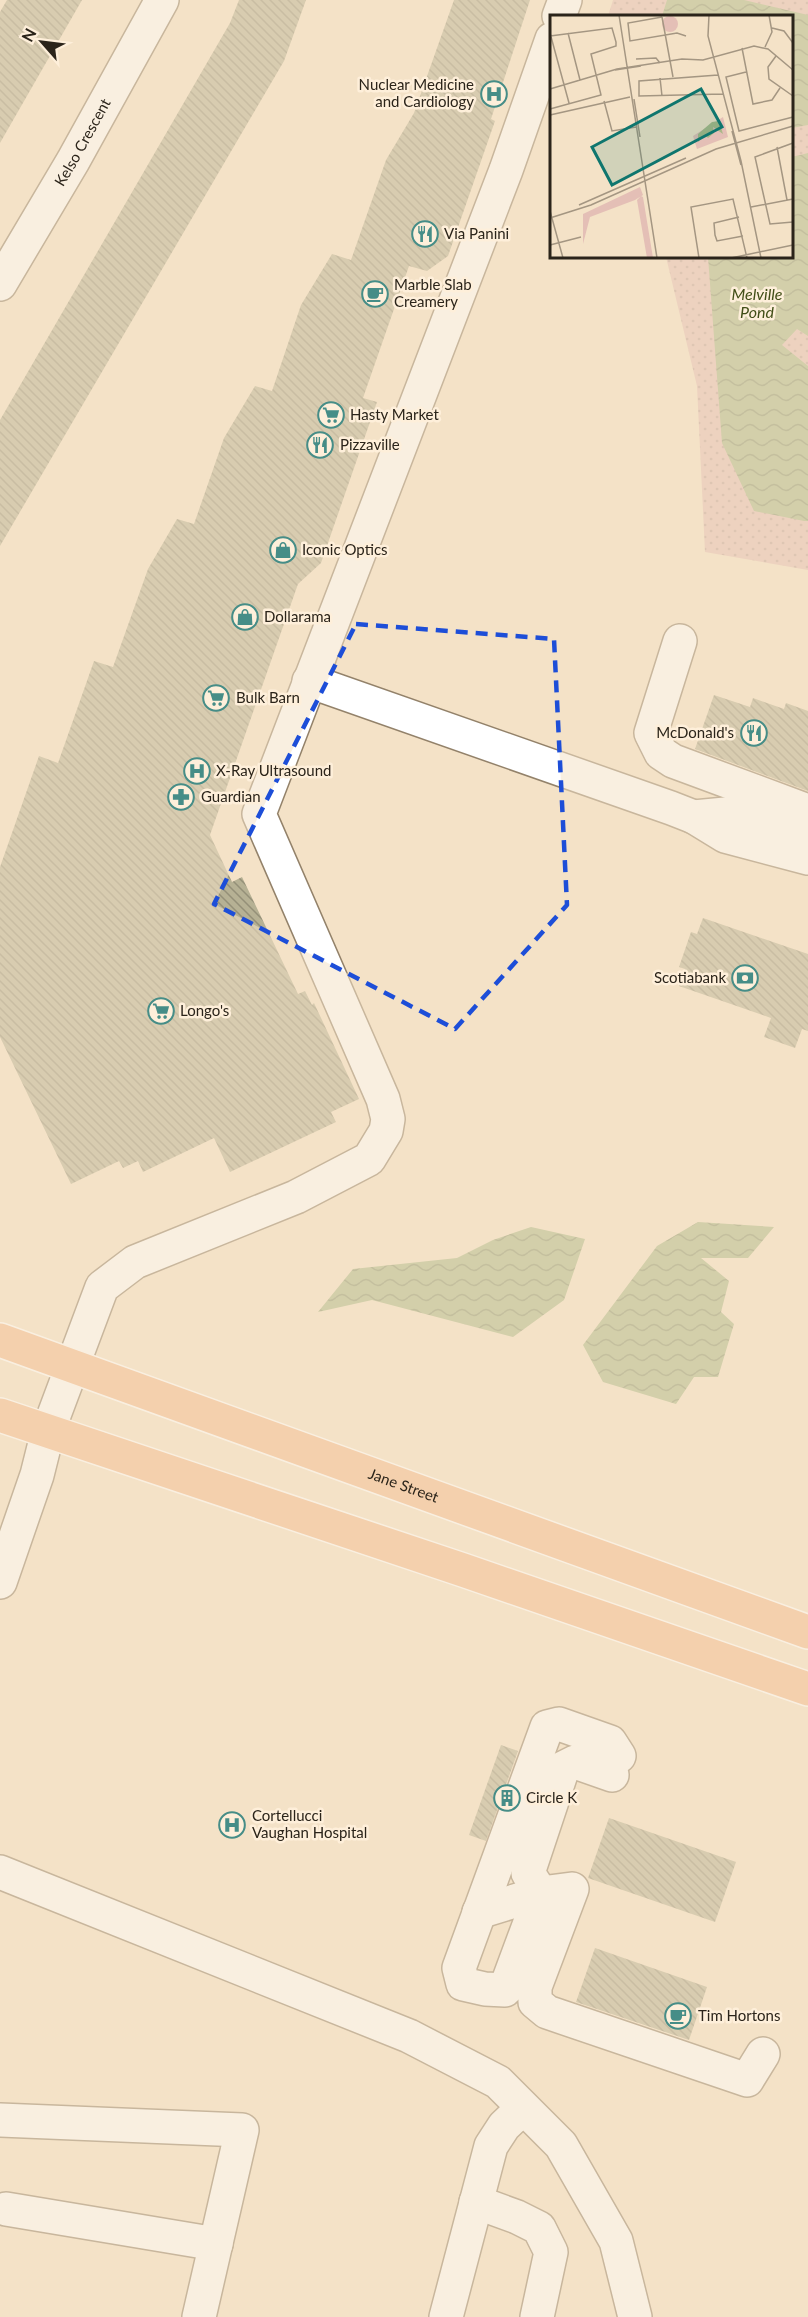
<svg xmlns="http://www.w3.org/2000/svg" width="808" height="2317" viewBox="0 0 808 2317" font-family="Lato,sans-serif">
<defs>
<pattern id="grass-dots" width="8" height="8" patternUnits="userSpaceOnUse" patternTransform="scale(1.5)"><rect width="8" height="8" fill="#e4bfb6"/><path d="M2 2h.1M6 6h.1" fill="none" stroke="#c4a49c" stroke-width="1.8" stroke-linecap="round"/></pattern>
<pattern id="water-waves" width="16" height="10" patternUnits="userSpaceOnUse" patternTransform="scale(1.5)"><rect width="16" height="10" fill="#aab887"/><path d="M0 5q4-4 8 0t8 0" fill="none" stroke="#8b956e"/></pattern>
<pattern id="building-back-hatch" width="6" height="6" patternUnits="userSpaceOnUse" patternTransform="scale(1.5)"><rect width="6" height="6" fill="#b6b194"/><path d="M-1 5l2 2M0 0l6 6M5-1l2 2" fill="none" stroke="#949078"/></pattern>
</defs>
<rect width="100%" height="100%" fill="#f4e2c7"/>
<!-- grass -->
<polygon fill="url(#grass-dots)" points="613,0 808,0 808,570 705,552 697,386 666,257 792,256 792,16 608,16"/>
<!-- water -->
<g fill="url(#water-waves)">
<polygon points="667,0 744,0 808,15 808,125 792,128 792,16 662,16"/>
<polygon points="808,153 808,336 797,329 782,345 808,366 808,521 804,521 754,511 722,443 708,257 792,256 792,157"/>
<polygon points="698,1222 774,1227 748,1258 701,1258 729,1281 721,1312 734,1324 718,1377 694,1377 676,1404 603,1382 583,1345 657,1246"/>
<polygon points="531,1227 585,1239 564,1300 513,1337 372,1300 318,1312 353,1269 457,1258 493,1240"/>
</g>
<!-- building -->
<g fill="url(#building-back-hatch)">
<polygon points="7,0 82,0 0,143 0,12"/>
<polygon points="239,0 306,0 284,61 0,546 0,420 230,23"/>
<polygon points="454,0 530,0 491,119 495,121 448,256 427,271 409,266 363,398 377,402 321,563 298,584 210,835 232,882 242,877 298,994 305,991 312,1005 314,1003 359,1099 331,1112 336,1122 230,1172 214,1138 143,1172 138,1161 123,1168 119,1161 71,1184 0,1037 0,867 39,756 58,763 94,661 113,667 148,569 177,519 194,524 224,438 255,386 272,391 301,305 332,254 351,260 386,160 414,113"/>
<polygon points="714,695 750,707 753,698 784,709 786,703 808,711 808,791 695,749"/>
<polygon points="703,918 808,954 808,1031 802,1029 795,1048 764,1037 771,1018 679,986 685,969 679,967 691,932 697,934"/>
<polygon points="501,1745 518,1751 486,1841 469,1835"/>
<polygon points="609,1818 736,1862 715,1922 588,1878"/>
<polygon points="595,1948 707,1987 689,2040 576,2002"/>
</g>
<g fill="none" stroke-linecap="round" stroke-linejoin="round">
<!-- minor casing -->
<g stroke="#93826a" stroke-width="36">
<g id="minor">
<polyline points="559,16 565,0"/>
<path id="s1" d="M0,284L73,161L162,0"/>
<polyline points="680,641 651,733 661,753 673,761 808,811"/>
<polyline points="309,681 671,808 694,817 725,836 808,858"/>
<polyline points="694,817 736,813 800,827"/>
<polyline points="0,1582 37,1475 48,1431 102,1287 135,1262 296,1197 369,1159 386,1131 388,1119 383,1099 259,814 506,170 552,39"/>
<polyline points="619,1756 610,1742 559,1724 547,1727 459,1968 463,1984 485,1989 505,1990 541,1893 572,1889 535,1987 535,2002 547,2012 747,2080 763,2054"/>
<polyline points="0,1872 409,2036 498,2082 561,2145 616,2241 635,2317"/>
<polyline points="479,1912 541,1893 528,1873 563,1768 575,1762 612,1775"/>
<polyline points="0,2120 242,2130 199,2317"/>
<polyline points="476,2202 517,2217 539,2228 551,2252 537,2317"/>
<polyline points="6,2209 216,2244"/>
<polyline points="446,2317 491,2146 504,2126 523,2108"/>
</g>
</g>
<!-- major casing -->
<g stroke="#fff" stroke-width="36">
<g id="major">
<path id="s2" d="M0,1340L808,1632"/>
<polyline points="0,1415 463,1570 808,1689"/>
</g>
</g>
<!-- minor -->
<use href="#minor" stroke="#fff" stroke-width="33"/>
<!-- major -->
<use href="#major" stroke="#f3ba8f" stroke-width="33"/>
</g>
<!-- marked area -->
<path d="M0 0H808V2317H0ZM356,624L554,639L567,905L455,1029L214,904Z" fill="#f4e2c7" fill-opacity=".55" fill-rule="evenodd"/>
<path fill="none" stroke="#1d4ed8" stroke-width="4.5" stroke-dasharray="12 8" stroke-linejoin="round" d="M356,624L554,639L567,905L455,1029L214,904Z"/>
<!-- icons -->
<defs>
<g id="hospital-ring" transform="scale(1.35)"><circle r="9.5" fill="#feefda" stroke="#468d87" stroke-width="1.5"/><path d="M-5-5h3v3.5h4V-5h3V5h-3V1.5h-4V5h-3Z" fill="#468d87"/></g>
<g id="restaurant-ring" transform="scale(1.35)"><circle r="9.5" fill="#feefda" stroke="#468d87" stroke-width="1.5"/><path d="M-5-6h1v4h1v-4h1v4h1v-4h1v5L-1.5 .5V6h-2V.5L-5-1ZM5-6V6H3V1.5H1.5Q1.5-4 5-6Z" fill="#468d87"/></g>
<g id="cafe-ring" transform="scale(1.35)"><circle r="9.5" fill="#feefda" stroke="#468d87" stroke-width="1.5"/><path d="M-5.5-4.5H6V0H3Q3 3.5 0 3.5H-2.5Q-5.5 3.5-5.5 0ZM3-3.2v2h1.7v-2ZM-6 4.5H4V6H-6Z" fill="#468d87"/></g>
<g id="supermarket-ring" transform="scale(1.35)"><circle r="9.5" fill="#feefda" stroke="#468d87" stroke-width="1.5"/><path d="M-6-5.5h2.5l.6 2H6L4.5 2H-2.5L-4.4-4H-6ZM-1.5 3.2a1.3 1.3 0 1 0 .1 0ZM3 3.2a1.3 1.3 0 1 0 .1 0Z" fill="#468d87"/></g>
<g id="shop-ring" transform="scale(1.35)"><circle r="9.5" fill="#feefda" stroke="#468d87" stroke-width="1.5"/><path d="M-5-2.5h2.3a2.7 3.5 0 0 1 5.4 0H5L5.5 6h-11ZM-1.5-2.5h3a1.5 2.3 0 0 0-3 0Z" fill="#468d87"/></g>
<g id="pharmacy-ring" transform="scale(1.35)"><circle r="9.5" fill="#feefda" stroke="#468d87" stroke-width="1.5"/><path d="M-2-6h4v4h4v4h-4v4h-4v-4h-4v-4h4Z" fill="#468d87"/></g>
<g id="bank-ring" transform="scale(1.35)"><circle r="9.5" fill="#feefda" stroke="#468d87" stroke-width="1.5"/><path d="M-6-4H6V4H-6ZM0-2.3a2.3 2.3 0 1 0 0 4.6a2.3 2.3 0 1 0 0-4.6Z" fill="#468d87"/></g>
<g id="building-ring" transform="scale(1.35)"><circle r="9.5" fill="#feefda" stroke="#468d87" stroke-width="1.5"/><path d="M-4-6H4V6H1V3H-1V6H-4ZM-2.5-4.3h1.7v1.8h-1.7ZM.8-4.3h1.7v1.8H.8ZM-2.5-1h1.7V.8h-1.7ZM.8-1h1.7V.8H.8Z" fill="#468d87"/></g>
</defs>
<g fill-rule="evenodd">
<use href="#hospital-ring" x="494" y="94"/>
<use href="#restaurant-ring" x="425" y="234"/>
<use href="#cafe-ring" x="375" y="294"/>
<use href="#supermarket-ring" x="331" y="415"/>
<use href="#restaurant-ring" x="320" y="445"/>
<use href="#shop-ring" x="283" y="550"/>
<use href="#shop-ring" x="245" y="617"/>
<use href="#supermarket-ring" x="216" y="698"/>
<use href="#restaurant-ring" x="754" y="733"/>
<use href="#hospital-ring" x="197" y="771"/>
<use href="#pharmacy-ring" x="181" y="797"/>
<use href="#bank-ring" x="745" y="978"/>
<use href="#supermarket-ring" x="161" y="1011"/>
<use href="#building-ring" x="507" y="1798"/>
<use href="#hospital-ring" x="232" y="1825"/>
<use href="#cafe-ring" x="678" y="2016"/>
</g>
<g text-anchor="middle" stroke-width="5" stroke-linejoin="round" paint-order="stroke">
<!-- poi labels -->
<g font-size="15" fill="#2b241a" stroke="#feefda" text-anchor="start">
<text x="474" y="90" text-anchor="end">Nuclear Medicine<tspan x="474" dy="17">and Cardiology</tspan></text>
<text x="444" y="239">Via Panini</text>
<text x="394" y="290">Marble Slab<tspan x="394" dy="17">Creamery</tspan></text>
<text x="350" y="420">Hasty Market</text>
<text x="340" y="450">Pizzaville</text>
<text x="302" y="555">Iconic Optics</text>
<text x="264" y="622">Dollarama</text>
<text x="236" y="703">Bulk Barn</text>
<text x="734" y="738" text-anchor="end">McDonald's</text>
<text x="216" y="776">X-Ray Ultrasound</text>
<text x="201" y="802">Guardian</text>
<text x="726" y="983" text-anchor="end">Scotiabank</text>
<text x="180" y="1016">Longo's</text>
<text x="526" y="1803">Circle K</text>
<text x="252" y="1821">Cortellucci<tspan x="252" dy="17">Vaughan Hospital</tspan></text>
<text x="698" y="2021">Tim Hortons</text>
</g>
<!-- street labels -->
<g font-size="15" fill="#2b241a" stroke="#feefda">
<text dy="5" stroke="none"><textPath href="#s1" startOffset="164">Kelso Crescent</textPath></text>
<text dy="5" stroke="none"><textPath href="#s2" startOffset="429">Jane Street</textPath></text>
</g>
<!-- water labels -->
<g font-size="16" font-style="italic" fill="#414e17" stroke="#feefda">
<text x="757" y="300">Melville<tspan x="757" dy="18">Pond</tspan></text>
</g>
</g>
<!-- overview -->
<g transform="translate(550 15)">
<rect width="243" height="243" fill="#f4e2c7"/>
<path d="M173,102L178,122L147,134L143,121ZM90,172L93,180L85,185L40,202L33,229V199ZM91,181L93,182L103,243H97L87,185Z" fill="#e4bfb6"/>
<path d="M112 9a8 8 0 1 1 16 0a8 8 0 1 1-16 0Z" fill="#e4bfb6"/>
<path d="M169,106L173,119L163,112L164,118L158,123L155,120L148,127V119L162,107Z" fill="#aab887"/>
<path fill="none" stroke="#a49682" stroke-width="1.5" d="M69,0L107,243M159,0L158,21L191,146L211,243M112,2L78,8L80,26L127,18L136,21M112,2L123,62M222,13L234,16L243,28M0,18L19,88M18,18L30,65M0,21L62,13L66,27V31L41,39L51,80L0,94M215,32L222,17L219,0M192,33L203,89L222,85L230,73M226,41L218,52L219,64L243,81M86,44L106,43L110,48M65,55L91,51M196,57L176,62L189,116L243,102M168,60L89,66V81L173,79M110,63L112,81M0,74L67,54L132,44L153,45L204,31L218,34L243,55M84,84L90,122M54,86L62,116L86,112M0,100L80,82M182,116L191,150M243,128L205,142L220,209L243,207M227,132L237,185M29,190L136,143M201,192L243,184M0,196L13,243M189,202L164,208L165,220L167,226L193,221M0,203L41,190L166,134L243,111M0,230L31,222M149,243L141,192L183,184L197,243M181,243L243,230"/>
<path fill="#0f766e" fill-opacity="0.15" stroke="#0f766e" stroke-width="3" d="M151,74L172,112L62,170L42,132Z"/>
<rect width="243" height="243" fill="none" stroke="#2b241a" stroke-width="3"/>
</g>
<!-- north arrow -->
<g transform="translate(42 42) rotate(298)" stroke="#feefda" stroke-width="4.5" paint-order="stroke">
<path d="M0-4.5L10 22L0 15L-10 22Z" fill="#2b241a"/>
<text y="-9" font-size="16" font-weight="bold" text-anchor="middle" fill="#2b241a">N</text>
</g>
</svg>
